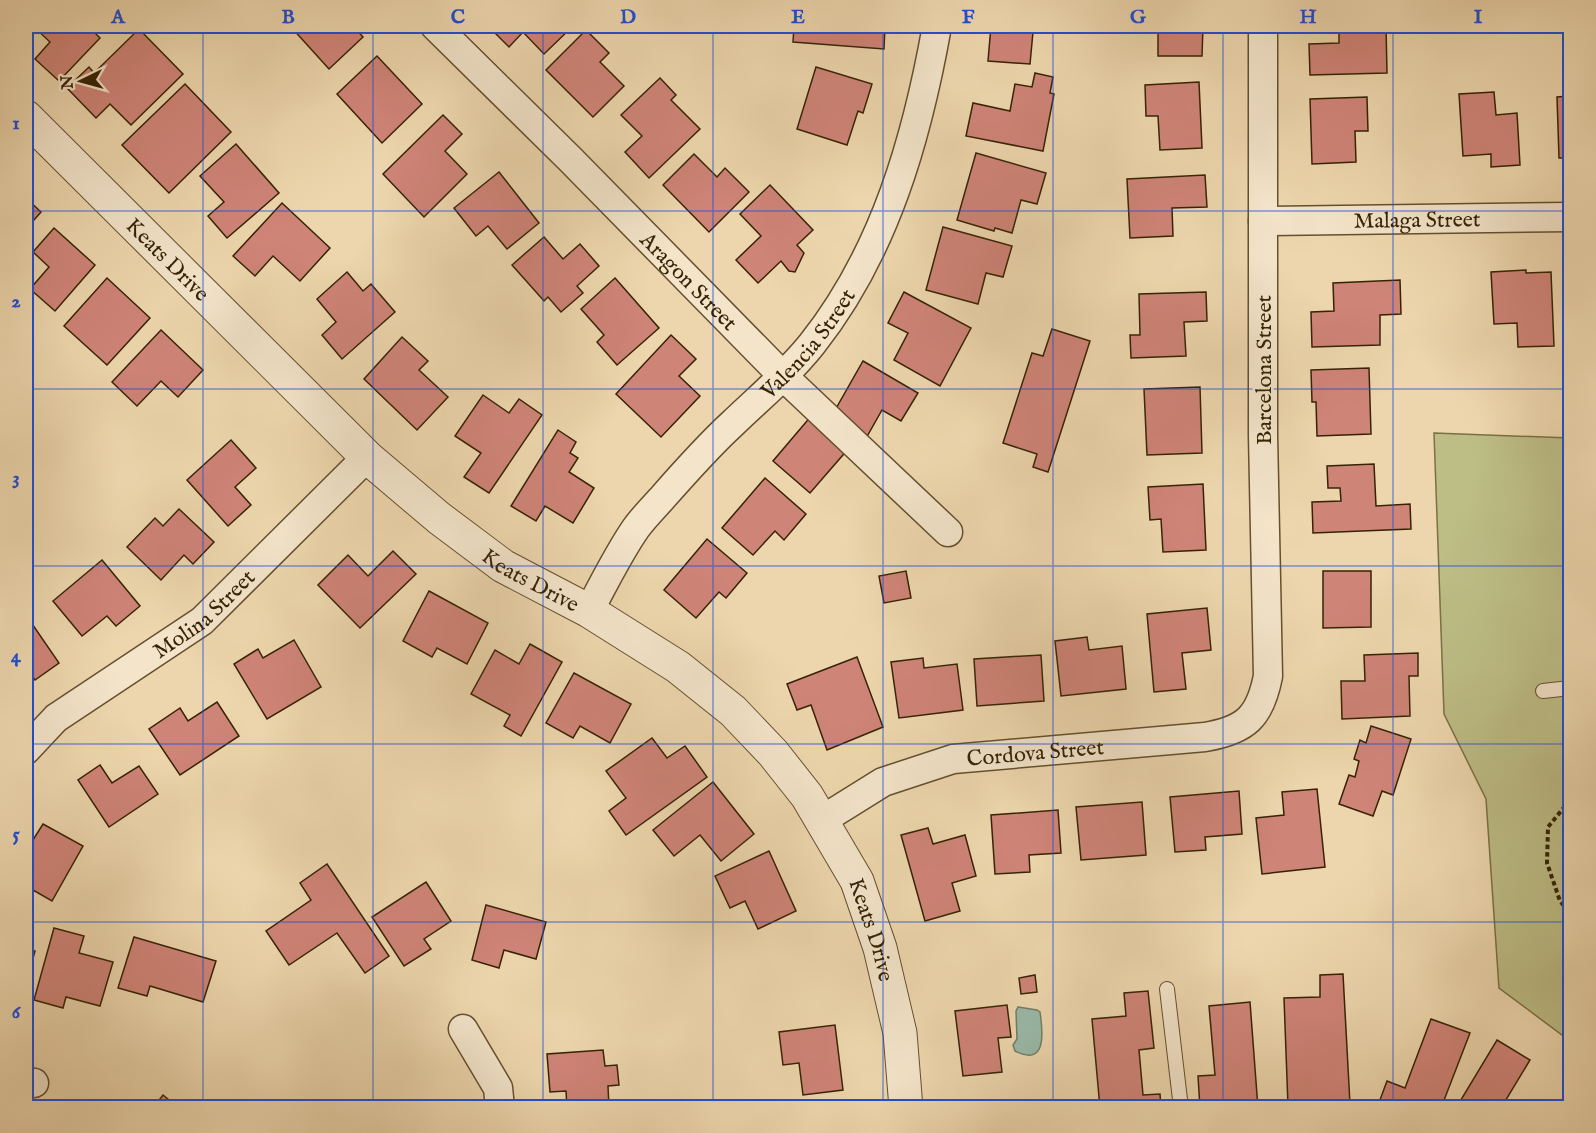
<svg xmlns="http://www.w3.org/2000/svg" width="1596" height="1133" viewBox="0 0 1596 1133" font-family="'IM FELL English',serif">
<rect width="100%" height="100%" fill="#edd6ad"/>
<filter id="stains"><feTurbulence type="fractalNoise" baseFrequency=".00333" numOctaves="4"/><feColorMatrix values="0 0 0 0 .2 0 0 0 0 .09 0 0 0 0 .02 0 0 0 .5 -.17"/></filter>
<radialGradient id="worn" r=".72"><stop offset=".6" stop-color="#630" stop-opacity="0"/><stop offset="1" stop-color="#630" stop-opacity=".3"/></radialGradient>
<!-- green -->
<polygon fill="#bdbd86" stroke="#7a7045" stroke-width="1.5" points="1434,433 1570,438 1570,1041 1499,988 1486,799 1444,714"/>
<!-- water -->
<path fill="#99b9a9" stroke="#717d67" stroke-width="1.5" d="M1018,1007L1037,1010L1040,1012C1043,1033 1047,1067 1015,1051L1013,1045L1017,1039L1016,1011Z"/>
<!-- building -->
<g fill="#cf8478" stroke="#362304" stroke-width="1.5">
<polygon points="36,26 96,26 92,30 100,38 59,81 35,59 50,42 34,27"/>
<polygon points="292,26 353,26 363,37 329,69 291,27"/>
<polygon points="488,26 573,26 544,54 523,32 509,47"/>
<polygon points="794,26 885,26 884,49 793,42"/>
<polygon points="991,26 1047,26 1046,33 1033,32 1030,64 988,61"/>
<polygon points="1158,26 1203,26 1202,56 1158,56"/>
<polygon points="1339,26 1386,26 1387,73 1310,75 1309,44 1339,43"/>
<polygon points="139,29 183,74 131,125 110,104 96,118 67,88 89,67 94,73"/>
<polygon points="586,30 609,53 600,62 624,86 593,117 546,70"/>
<polygon points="377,56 422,104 382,143 337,94"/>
<polygon points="816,67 872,84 863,113 858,111 847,145 797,129"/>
<polygon points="1035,73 1053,77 1050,93 1054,94 1043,151 966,136 973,103 1010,111 1015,84 1032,87"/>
<polygon points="660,78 676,95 671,100 700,129 649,178 625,152 642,136 621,115"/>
<polygon points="1199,82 1202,148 1160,150 1158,116 1146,116 1145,85"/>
<polygon points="185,84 231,132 169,193 122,145"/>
<polygon points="1494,92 1496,115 1517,113 1520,165 1491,167 1491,154 1463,156 1459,94"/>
<polygon points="1570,96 1570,158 1559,158 1557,97"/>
<polygon points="1367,97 1368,131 1355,131 1356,162 1312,164 1310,99"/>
<polygon points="443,115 462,134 445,151 467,174 424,217 383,174"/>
<polygon points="236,144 279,193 227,238 208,216 224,202 200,176"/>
<polygon points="976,153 1046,173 1037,204 1021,200 1012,233 995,228 994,231 957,220"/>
<polygon points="694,154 717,177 725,168 749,192 709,232 663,185"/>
<polygon points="499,172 539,223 507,249 488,226 476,236 454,208"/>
<polygon points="1205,175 1207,207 1172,208 1173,236 1130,238 1127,179"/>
<polygon points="770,185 813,230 797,245 804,253 795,272 789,271 781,261 758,283 736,260 761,236 740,214"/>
<polygon points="26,198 41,212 26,229"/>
<polygon points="282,203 330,248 300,281 273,256 255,276 233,256"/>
<polygon points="943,227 1012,246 1003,277 986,273 978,304 926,290"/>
<polygon points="54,228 95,265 55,311 30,289 49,267 33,252"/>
<polygon points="544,237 563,259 580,244 599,266 577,286 583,293 561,312 548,297 544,301 512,265"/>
<polygon points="1526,270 1526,273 1551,272 1554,346 1518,347 1517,323 1494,324 1491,272"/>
<polygon points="347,272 363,291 371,284 395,312 342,359 322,335 336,322 317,299"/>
<polygon points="107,278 150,318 107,365 64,326"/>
<polygon points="615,278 659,328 617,365 597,342 604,335 581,309"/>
<polygon points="1400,280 1401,314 1380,315 1380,345 1312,347 1311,312 1334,311 1333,283"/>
<polygon points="904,292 971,328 940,386 894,360 908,333 888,323"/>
<polygon points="1206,292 1207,321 1184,322 1186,356 1131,358 1130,335 1140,335 1139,294"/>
<polygon points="1052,329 1090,341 1048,472 1033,467 1037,454 1003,443 1032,353 1043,356"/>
<polygon points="161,330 203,370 178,397 161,381 137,406 112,382"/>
<polygon points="671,335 696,359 679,376 700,396 661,437 616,394"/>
<polygon points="402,337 428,361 419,370 448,397 417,430 364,379"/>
<polygon points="863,361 918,393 901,421 882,410 865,440 830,419"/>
<polygon points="1369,368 1371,434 1317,436 1316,402 1312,402 1311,370"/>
<polygon points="1200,387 1202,453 1147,455 1144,389"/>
<polygon points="483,395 509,413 519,399 542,415 489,493 464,477 481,453 455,436"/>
<polygon points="812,415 849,448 810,493 773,461"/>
<polygon points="558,430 576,442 570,453 578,458 569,472 594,488 573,523 545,506 536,521 511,506"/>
<polygon points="231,440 256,468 235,487 251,505 228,526 187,480"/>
<polygon points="1374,464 1376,506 1410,504 1411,529 1313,533 1312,502 1341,501 1340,488 1328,488 1327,466"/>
<polygon points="765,478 806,514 784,540 775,531 753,555 722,528"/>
<polygon points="1203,484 1206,550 1163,552 1161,519 1150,520 1148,487"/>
<polygon points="179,509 214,542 193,564 184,555 161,580 127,547 155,518 163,526"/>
<polygon points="707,539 747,573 726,598 719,592 696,618 664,590"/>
<polygon points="393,551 416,574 360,628 318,585 348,555 368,576"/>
<polygon points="102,560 140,606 116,626 107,616 82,636 53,601"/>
<polygon points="906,571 911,598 884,603 879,576"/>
<polygon points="1323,571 1371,571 1371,627 1323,628"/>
<polygon points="429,591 488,623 467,664 437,648 432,657 403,641"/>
<polygon points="1207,608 1211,650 1182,653 1186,689 1154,692 1147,614"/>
<polygon points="26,615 59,663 35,680 27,669 26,671"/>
<polygon points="1087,637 1089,650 1122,646 1126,689 1061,696 1055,641"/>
<polygon points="294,640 321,687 267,719 234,664 258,649 263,658"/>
<polygon points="530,644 562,662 521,736 504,726 510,715 471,694 495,650 519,664"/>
<polygon points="1418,653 1418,676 1409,676 1410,716 1342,719 1341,681 1365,681 1364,655"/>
<polygon points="1041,655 1044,701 977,706 974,659"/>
<polygon points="857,657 883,727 827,750 811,705 797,710 787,684"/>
<polygon points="923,658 924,668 957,664 963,710 899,718 891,662"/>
<polygon points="574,673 631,704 610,743 580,726 573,738 546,723"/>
<polygon points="217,702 239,736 180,775 149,729 180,708 188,721"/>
<polygon points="1371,726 1411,739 1393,795 1382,791 1373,816 1339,804 1349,775 1355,777 1359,761 1354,759 1360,740 1366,743"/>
<polygon points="652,738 667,758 685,746 707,777 626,835 609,811 626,798 606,771"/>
<polygon points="100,765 112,783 139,766 158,794 109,827 78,780"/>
<polygon points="713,782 754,834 721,861 700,835 674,856 653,830"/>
<polygon points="1317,789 1325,867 1262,874 1256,818 1284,815 1282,792"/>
<polygon points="1239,791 1242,834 1205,837 1206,850 1175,852 1170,797"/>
<polygon points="1142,802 1146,855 1081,860 1076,807"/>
<polygon points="1058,810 1061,853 1029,855 1030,872 995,874 991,815"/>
<polygon points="43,824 83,846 52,901 26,886 26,851"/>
<polygon points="928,828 933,844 965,835 976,876 952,883 960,911 925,921 901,835"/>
<polygon points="769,851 796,911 758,929 745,901 730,908 715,876"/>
<polygon points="327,864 389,956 365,973 337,933 289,965 266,931 311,900 300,883"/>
<polygon points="426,882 451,921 424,939 431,949 404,966 372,917"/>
<polygon points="486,905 546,922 536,959 504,950 499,968 472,960"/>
<polygon points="54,928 84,936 79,953 113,962 100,1006 66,997 63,1008 34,1000"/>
<polygon points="134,937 216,961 203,1002 150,986 147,996 118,988"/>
<polygon points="26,949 35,951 26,984"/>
<polygon points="1343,974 1350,1104 1288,1106 1284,998 1320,997 1320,975"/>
<polygon points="1035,975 1037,992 1021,994 1019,978"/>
<polygon points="1148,991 1154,1048 1139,1050 1143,1095 1160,1094 1161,1108 1100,1108 1092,1019 1126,1016 1124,993"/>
<polygon points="1250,1002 1258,1108 1200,1108 1198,1076 1215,1075 1209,1006"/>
<polygon points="1007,1005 1011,1037 998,1038 1002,1072 963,1076 955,1011"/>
<polygon points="1431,1019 1470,1033 1441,1108 1377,1108 1387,1081 1405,1088"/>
<polygon points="835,1025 843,1090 803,1095 799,1063 783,1065 779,1032"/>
<polygon points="1497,1040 1530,1060 1501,1108 1456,1108"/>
<polygon points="603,1050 605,1066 617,1065 619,1085 608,1086 609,1108 567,1108 566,1091 550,1092 547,1054"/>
<polygon points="163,1095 179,1108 153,1108"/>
<polygon points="1035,1100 1035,1108 963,1108 963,1104"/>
</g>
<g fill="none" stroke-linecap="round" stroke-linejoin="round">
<!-- service casing -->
<g stroke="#64502e" stroke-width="16">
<g id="service">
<polyline points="1543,691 1570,688"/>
<polyline points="1167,989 1181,1108"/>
</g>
</g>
<!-- minor casing -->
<g stroke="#64502e" stroke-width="31">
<g id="minor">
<path id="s1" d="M435,26L570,159L783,376L948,532"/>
<path id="s2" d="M1263,221L1570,217"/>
<path id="s3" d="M589,611C604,583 618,554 636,528C644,517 654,507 663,497C685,472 707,447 732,424C759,398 788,374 812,344C885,252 917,138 937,26"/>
<path id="s4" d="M26,750L56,718L202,621L367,457"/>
<path id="s5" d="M822,820L883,782L953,759L1205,737C1246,730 1260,717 1268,676L1263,435V26"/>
<polyline points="463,1029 498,1088 500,1108"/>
<polyline points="26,1082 34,1083"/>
</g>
</g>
<!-- tertiary casing -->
<g stroke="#64502e" stroke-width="35">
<g id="tertiary">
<path id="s6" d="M26,117L367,457L439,518L503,566L589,611L678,667L733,711L773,753L807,796L857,881L880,948L900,1033L906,1108"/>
</g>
</g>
<!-- path -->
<polyline stroke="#362304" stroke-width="4" stroke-dasharray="4.5 3" stroke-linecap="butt" points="1570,800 1548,827 1547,863 1560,901 1570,913"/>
<!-- service -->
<use href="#service" stroke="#f3e4ca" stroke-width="14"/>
<!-- minor -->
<use href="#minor" stroke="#f3e4ca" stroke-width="28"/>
<!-- tertiary -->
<use href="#tertiary" stroke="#f3e4ca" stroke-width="33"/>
</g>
<!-- grid -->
<path fill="none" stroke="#1d4ed8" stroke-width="1.5" stroke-opacity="0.55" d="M203,26V1108M373,26V1108M543,26V1108M713,26V1108M883,26V1108M1053,26V1108M1223,26V1108M1393,26V1108M26,211H1570M26,389H1570M26,566H1570M26,744H1570M26,922H1570"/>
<g text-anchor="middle" stroke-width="5" stroke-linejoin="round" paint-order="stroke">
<!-- street labels -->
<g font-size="22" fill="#362304" stroke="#f3e4ca">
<text dy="8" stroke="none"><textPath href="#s2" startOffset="154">Malaga Street</textPath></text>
<text dy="8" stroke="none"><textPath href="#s6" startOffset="201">Keats Drive</textPath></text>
<text dy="8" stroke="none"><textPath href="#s1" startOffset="360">Aragon Street</textPath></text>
<text dy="8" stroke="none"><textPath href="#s3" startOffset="348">Valencia Street</textPath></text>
<text transform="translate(1263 370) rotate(-90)" y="8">Barcelona Street</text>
<text dy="8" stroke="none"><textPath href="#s6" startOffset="687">Keats Drive</textPath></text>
<text dy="8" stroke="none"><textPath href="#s4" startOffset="225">Molina Street</textPath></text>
<text dy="8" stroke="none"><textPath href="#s5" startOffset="228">Cordova Street</textPath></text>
<text dy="8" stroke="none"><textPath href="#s6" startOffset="1191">Keats Drive</textPath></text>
</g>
</g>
<!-- margin -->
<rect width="1596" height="1133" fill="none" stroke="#edd6ad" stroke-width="66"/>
<!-- north arrow -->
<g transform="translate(81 81) rotate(265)" stroke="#f3e4ca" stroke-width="4.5" paint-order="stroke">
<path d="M0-4.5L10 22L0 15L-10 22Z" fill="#362304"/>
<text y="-9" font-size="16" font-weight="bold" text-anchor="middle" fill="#362304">N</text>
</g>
<rect x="33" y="33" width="1530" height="1067" fill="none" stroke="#1d4ed8" stroke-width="2"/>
<g font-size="20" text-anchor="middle" font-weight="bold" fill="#1d4ed8">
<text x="118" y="23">A</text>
<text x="288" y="23">B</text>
<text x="458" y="23">C</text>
<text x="628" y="23">D</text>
<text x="798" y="23">E</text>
<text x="968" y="23">F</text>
<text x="1138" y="23">G</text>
<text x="1308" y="23">H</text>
<text x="1478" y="23">I</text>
<text x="16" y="129">1</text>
<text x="16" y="307">2</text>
<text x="16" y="484">3</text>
<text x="16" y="662">4</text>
<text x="16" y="840">5</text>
<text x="16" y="1018">6</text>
</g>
<rect width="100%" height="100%" filter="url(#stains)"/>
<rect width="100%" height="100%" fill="url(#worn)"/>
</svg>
